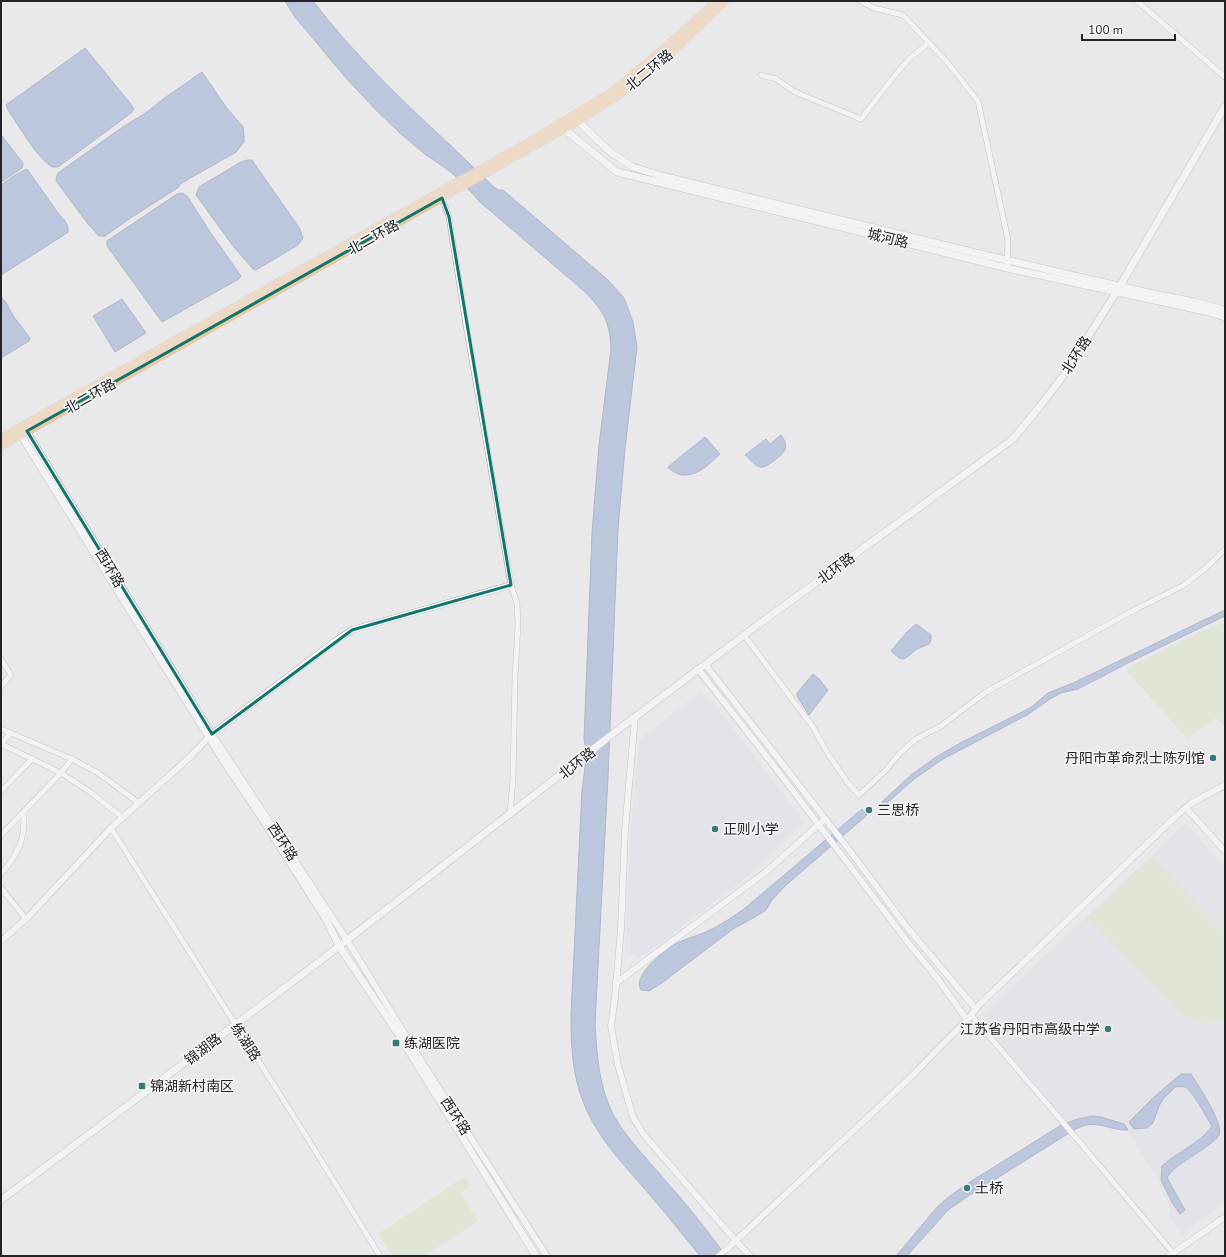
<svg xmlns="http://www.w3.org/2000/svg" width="1226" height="1257" viewBox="0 0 1226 1257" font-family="'Nunito Sans','Noto Sans SC',sans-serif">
<rect width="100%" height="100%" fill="#e9e9ec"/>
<!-- built -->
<g fill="#dcdbe6">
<polygon points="700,692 710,698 805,822 760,867 648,953 638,957 625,951 630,835 639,740"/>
<polygon points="1186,823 1225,868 1225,1202 1182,1235 1168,1215 1171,1211 1154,1173 1130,1135 1128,1130 1078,1119 1068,1123 995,1038 983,1014"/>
</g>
<!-- green -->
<g fill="#d4e3bb">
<polygon points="1225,622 1225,727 1216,718 1187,739 1125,669 1197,633"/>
<path d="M1152,857L1225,933V1018C1214,1025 1198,1024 1187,1018C1183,1016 1180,1013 1176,1010L1088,917Z"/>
<polygon points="465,1176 470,1187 461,1193 478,1221 425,1256 392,1256 378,1234"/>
</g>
<!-- water -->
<g fill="#859ec9" stroke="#687998">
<path d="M285,1H313C353,53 399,98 447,142C463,157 479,173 495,188L499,190H503L609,281L624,298L633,322L637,347L625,448L618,529L608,777L595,1024C597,1055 599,1088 614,1116C629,1142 652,1164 671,1187C691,1209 708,1232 726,1256H700C683,1235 667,1215 650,1195C626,1167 598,1139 584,1104C572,1074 571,1046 571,1014L582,790C584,775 588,753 584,739L592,533L599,445L611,349C610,321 603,310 584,291L480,202L471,192L451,172L426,155L401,134L376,110L346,78L295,17Z"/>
<path d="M85,48L130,103L134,109L131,113L58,167H52C37,158 19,126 8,110L6,105Z"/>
<polygon points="202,72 226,107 243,127 244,135 244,142 236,152 180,184 179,187 132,217 105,236 99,236 88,224 57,182 56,179 58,173 124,126 144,114 166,97"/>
<polygon points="1,135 23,163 23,165 22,168 1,182"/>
<polygon points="247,160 252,160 300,229 303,238 298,245 256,270 253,269 233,246 196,195 199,187 239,163"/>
<polygon points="27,169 58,213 65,221 68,227 68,232 64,235 1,275 1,185 13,176"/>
<polygon points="182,193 187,196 210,232 241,276 239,279 162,322 107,246 107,241 177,194"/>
<polygon points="1,297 5,301 14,317 30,338 29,341 1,358"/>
<polygon points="122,299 146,333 115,352 93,316"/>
<path d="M781,435C784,439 787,444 785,450C782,455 766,469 760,467C755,466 750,459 745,455L766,439L770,444Z"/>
<path d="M705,437L720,454C708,465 699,476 682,475C678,475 672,470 668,468L669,466Z"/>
<polygon points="1225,610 1225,616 1128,663 1078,689 1061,693 1050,699 1027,715 943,759 913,780 885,805 882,802 911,775 936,757 962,742 1030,708 1048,693 1073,683"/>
<polygon points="916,624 931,635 931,640 929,644 917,649 907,657 903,659 899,658 891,651 907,632"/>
<polygon points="813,674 819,679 828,690 809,715 797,696 797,693"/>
<path d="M862,809L867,815L784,887L772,900L766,910L755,917L733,929L663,982L649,991L641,990C632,975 664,951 675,944C687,938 701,935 712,929C724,923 734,916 744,909Z"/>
<path d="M1181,1074H1191C1198,1085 1224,1124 1219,1135C1216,1142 1192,1156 1185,1161C1179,1165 1170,1171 1167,1178L1185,1210L1180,1214L1173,1204L1161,1180L1162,1166C1177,1152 1201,1143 1212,1126C1207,1118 1192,1090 1185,1087C1181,1086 1178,1087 1175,1087L1164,1098L1159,1106L1153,1123L1147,1128L1134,1129L1129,1122L1154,1097Z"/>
<path d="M1092,1116L1101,1117L1124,1124L1128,1130C1114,1131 1100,1122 1086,1125C1082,1126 1078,1128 1074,1130L970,1195L948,1210L907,1256H896L938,1206L945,1200L965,1185L1063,1124L1078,1119Z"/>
</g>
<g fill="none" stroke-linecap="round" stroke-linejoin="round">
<!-- minor casing -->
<g stroke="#99999c" stroke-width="6">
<g id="minor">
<polyline points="861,1 874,8 903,15 947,62 978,101 1008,240 1007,268"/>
<polyline points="1137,1 1225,77"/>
<polyline points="761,75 776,79 795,92 861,119 895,75 910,58 929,43"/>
<polyline points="442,198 449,217 466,325 511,585 517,603 518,624 515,678 513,778 510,815"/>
<polyline points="744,635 813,727 828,754 848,783 859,795 886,770 900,753 916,739 941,726 986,692 1136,609 1184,585 1207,567 1225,549"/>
<polyline points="1,659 11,675 1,686"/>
<polyline points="1,729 72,759 98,773 139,803"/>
<polyline points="1,744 61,773 90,792 123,818"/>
<polyline points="1,744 11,733"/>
<polyline points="1,791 32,759"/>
<polyline points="111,828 303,1131 380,1256"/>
<polyline points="1,835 61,773 72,759"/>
<path d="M1,874C19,853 25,840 24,811"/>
<polyline points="1,888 26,919"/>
<polyline points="971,1015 1061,1120 1173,1253"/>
<polyline points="718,1256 727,1249"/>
</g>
</g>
<!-- tertiary casing -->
<g stroke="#99999c" stroke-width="7">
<g id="tertiary">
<polyline points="25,428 212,734 347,940 424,1065 547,1256"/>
<polyline points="705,664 847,847 906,926 976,1009"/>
<polyline points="698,669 774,766 910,945 938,979 967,1020 935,1052 913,1075 727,1249"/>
<polyline points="635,717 625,831 621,929 615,997 611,1026 618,1065 633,1117 644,1135 736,1241 750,1256"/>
<polyline points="1186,808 1225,851"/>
<polyline points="1,941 28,917 111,828 191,756 212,734 334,642 352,630 511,585"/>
<polyline points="616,983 767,871 825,819"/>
<polyline points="967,1020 979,1005 1175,817 1190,804 1225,785"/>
<polyline points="1169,1256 1225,1217"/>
</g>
</g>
<!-- secondary casing -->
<g stroke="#99999c" stroke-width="8">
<g id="secondary">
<polyline points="578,121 610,152 633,167 662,176 976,253 1149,293 1195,302 1225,310"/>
<polyline points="564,129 617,172 1007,268 1209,312 1225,317"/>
<polyline points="19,432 225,763 260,815 327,921 339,946 397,1032 536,1256"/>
<polyline points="1,1200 307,971 623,726 755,627 1013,439 1041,405 1066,372 1117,291 1225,106"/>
</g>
</g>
<!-- primary casing -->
<g stroke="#c6c6c6" stroke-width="9">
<g id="primary">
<polyline points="1,438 524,145 612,92 667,46 717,1"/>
<polyline points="1,446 578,121 616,97 673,51 725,1"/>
</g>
</g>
<!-- minor -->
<use href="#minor" stroke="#fff" stroke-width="5"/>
<!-- tertiary -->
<use href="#tertiary" stroke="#fff" stroke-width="6"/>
<!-- secondary -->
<use href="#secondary" stroke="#fff" stroke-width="7"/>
<!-- primary -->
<use href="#primary" stroke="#f0c899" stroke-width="8"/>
</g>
<!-- marked area -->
<path d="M0 0H1226V1257H0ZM442,198L449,217L511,585L352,630L212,734L27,431Z" fill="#e9e9ec" fill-opacity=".55" fill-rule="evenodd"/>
<path fill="none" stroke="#0f766e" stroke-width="3" stroke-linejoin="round" d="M442,198L449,217L511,585L352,630L212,734L27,431Z"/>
<!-- markers -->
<g fill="#347b75" stroke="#f6f6f9" stroke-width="1.5">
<circle cx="1213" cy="758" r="4"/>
<circle cx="869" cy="810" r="4"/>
<circle cx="715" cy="829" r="4"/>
<circle cx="1108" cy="1029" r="4"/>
<rect x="392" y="1039" width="8" height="8" rx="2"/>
<rect x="138" y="1082" width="8" height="8" rx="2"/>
<circle cx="967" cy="1188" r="4"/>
</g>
<g text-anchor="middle" stroke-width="3" stroke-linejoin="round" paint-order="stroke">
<!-- street labels -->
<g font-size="14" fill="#242325" stroke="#f6f6f9">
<text transform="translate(649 70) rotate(-39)" y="5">北二环路</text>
<text transform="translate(373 237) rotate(-29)" y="5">北二环路</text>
<text transform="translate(888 238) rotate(14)" y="5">城河路</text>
<text transform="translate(1076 355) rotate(-57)" y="5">北环路</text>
<text transform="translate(90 396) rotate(-29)" y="5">北二环路</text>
<text transform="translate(110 568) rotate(59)" y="5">西环路</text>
<text transform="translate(836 568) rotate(-36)" y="5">北环路</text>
<text transform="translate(577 763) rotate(-38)" y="5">北环路</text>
<text transform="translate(283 842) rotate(57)" y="5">西环路</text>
<text transform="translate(246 1042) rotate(57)" y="5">练湖路</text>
<text transform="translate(203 1049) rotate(-37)" y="5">锦湖路</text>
<text transform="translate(456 1116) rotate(57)" y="5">西环路</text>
</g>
<!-- poi labels -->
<g font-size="14" fill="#242325" stroke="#f6f6f9" text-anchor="start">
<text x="1205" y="763" text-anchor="end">丹阳市革命烈士陈列馆</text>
<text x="877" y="815">三思桥</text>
<text x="723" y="834">正则小学</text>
<text x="1100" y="1034" text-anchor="end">江苏省丹阳市高级中学</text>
<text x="404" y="1048">练湖医院</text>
<text x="150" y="1091">锦湖新村南区</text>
<text x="975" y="1193">土桥</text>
</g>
</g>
<!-- border -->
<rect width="1226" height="1257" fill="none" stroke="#242325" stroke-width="4"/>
<!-- scale -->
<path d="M1082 34v6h93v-6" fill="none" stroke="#242325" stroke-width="2"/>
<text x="1088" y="34" font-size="12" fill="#242325" stroke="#f6f6f9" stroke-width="3" paint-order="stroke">100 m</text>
</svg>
